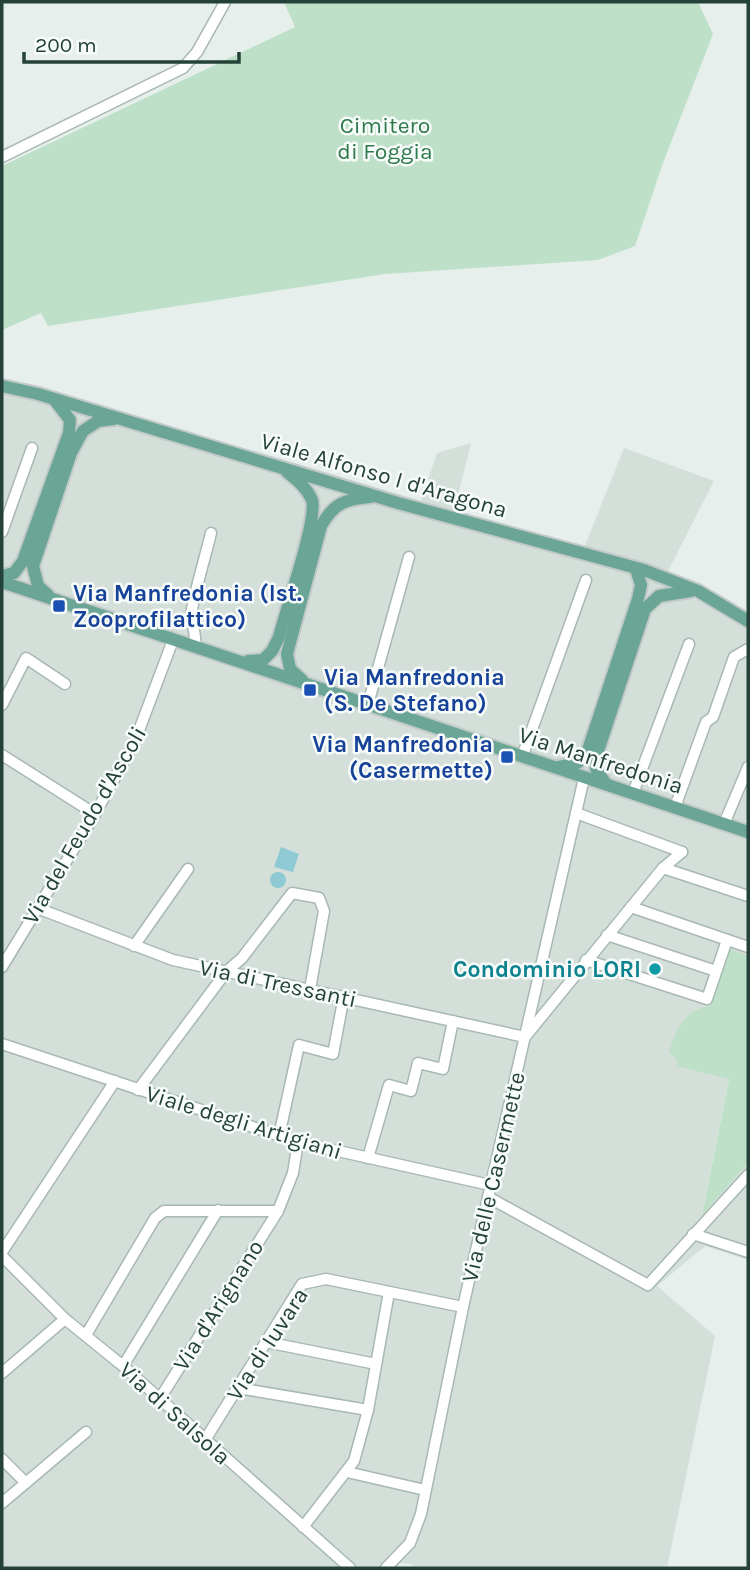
<svg xmlns="http://www.w3.org/2000/svg" width="750" height="1570" viewBox="0 0 750 1570" font-family="Karla,sans-serif">
<rect width="100%" height="100%" fill="#e6efeb"/>
<!-- built -->
<polygon fill="#d4dfda" points="2,387 308,467 421,501 437,453 471,443 454,511 584,548 624,448 714,481 667,573 683,595 701,601 748,630 748,956 729,950 710,1006 676,1065 729,1078 702,1213 748,1163 748,1260 705,1246 657,1286 715,1336 667,1568 412,1568 412,1564 401,1563 395,1568 2,1568"/>
<!-- green -->
<g fill="#bfe0c8">
<polygon points="284,2 698,2 713,34 663,163 635,246 598,260 385,274 48,326 41,313 2,330 2,166 295,27"/>
<path d="M729,949L748,956V1163L702,1215L729,1079L676,1066L677,1060L669,1052C676,1029 684,1010 710,1006Z"/>
</g>
<!-- water -->
<g fill="#8ec9d4">
<polygon points="281,847 299,854 293,872 274,867"/>
<circle cx="278" cy="880" r="8"/>
</g>
<g fill="none" stroke-linecap="round" stroke-linejoin="round">
<!-- minor casing -->
<g stroke="#a8b8b2" stroke-width="13">
<g id="minor">
<polyline points="2,157 183,68 197,52 225,2"/>
<polyline points="2,532 32,448"/>
<path d="M195,647C197,633 190,623 192,609C197,583 205,558 211,533"/>
<polyline points="368,704 409,557"/>
<polyline points="2,705 26,658 65,684"/>
<polyline points="2,755 95,814"/>
<polyline points="522,757 586,580"/>
<polyline points="633,793 689,644"/>
<polyline points="675,807 706,722 713,717 734,657 748,649"/>
<polyline points="576,813 682,852"/>
<polyline points="724,824 748,767"/>
<polyline points="663,868 748,896"/>
<polyline points="631,907 748,947"/>
<polyline points="37,908 173,960 525,1037 663,868 682,852"/>
<polyline points="607,935 716,971"/>
<polyline points="134,946 188,869"/>
<polyline points="586,960 707,999 727,940"/>
<polyline points="2,967 95,814 135,741 173,640"/>
<polyline points="2,1044 298,1142 490,1185"/>
<polyline points="138,1090 226,972 242,958 292,893 319,898 324,911 310,989"/>
<polyline points="279,1136 299,1045 333,1054 344,996"/>
<polyline points="368,1158 389,1085 411,1091 418,1063 443,1069 453,1021"/>
<polyline points="488,1197 648,1285 748,1175"/>
<polyline points="693,1234 748,1252"/>
<polyline points="2,1252 115,1081"/>
<polyline points="2,1256 65,1319 123,1366 350,1568"/>
<polyline points="86,1335 155,1218 164,1211 278,1211"/>
<polyline points="266,1342 376,1364"/>
<polyline points="123,1366 218,1210"/>
<polyline points="2,1373 65,1319"/>
<polyline points="238,1388 368,1410"/>
<polyline points="159,1400 278,1211 293,1173 298,1142"/>
<polyline points="205,1440 302,1284 326,1279 463,1307"/>
<polyline points="2,1459 26,1483"/>
<polyline points="347,1472 425,1490"/>
<polyline points="2,1503 86,1432"/>
<polyline points="303,1527 354,1461 368,1410 389,1292"/>
<polyline points="386,1568 410,1543 421,1514 463,1307 584,778"/>
</g>
</g>
<!-- major casing -->
<g stroke="#c2cac8" stroke-width="16">
<g id="major">
<polyline points="2,386 38,394 398,503 644,570 698,591 748,621"/>
<polyline points="2,576 14,573 23,561 69,433 70,420 54,399"/>
<polyline points="2,582 748,832"/>
<polyline points="48,595 38,586 33,566 71,453 83,431 98,421 114,419"/>
<path d="M248,661L263,660L272,651L279,637C285,612 318,519 312,500C307,488 297,480 287,472"/>
<path d="M302,680L290,669L287,654L321,526C333,504 345,499 370,497"/>
<polyline points="558,767 577,763 586,756 638,599 641,585 636,569"/>
<polyline points="606,784 596,769 598,751 645,609 659,596 691,591"/>
</g>
</g>
<!-- minor -->
<use href="#minor" stroke="#fff" stroke-width="10"/>
<!-- major -->
<use href="#major" stroke="#6aa596" stroke-width="12"/>
</g>
<!-- markers -->
<g fill="#1a4fb4" stroke="#f7fbf9" stroke-width="2.5">
<rect x="52" y="599" width="14" height="14" rx="3.5"/>
<rect x="303" y="683" width="14" height="14" rx="3.5"/>
<rect x="500" y="750" width="14" height="14" rx="3.5"/>
</g>
<circle fill="#0f9aa8" stroke="#f7fbf9" stroke-width="2.5" cx="655" cy="969" r="7"/>
<g text-anchor="middle" stroke-width="5" stroke-linejoin="round" paint-order="stroke">
<!-- park labels -->
<g font-size="23" fill="#2d7a4b" stroke="#f7fbf9">
<text x="385" y="133">Cimitero<tspan x="385" dy="26">di Foggia</tspan></text>
</g>
<!-- street labels -->
<g font-size="23" fill="#24423a" stroke="#f7fbf9">
<text transform="translate(384 475) rotate(16)" y="8">Viale Alfonso I d'Aragona</text>
<text transform="translate(601 760) rotate(18)" y="8">Via Manfredonia</text>
<text transform="translate(84 825) rotate(-60)" y="8">Via del Feudo d'Ascoli</text>
<text transform="translate(278 983) rotate(12)" y="8">Via di Tressanti</text>
<text transform="translate(244 1122) rotate(17)" y="8">Viale degli Artigiani</text>
<text transform="translate(493 1177) rotate(-77)" y="8">Via delle Casermette</text>
<text transform="translate(218 1305) rotate(-58)" y="8">Via d'Arignano</text>
<text transform="translate(267 1344) rotate(-57)" y="8">Via di Iuvara</text>
<text transform="translate(175 1413) rotate(42)" y="8">Via di Salsola</text>
</g>
<!-- transit labels -->
<g font-size="23" font-weight="bold" fill="#164399" stroke="#f7fbf9" text-anchor="start">
<text x="73" y="601">Via Manfredonia (Ist.<tspan x="73" dy="26">Zooprofilattico)</tspan></text>
<text x="324" y="685">Via Manfredonia<tspan x="324" dy="26">(S. De Stefano)</tspan></text>
<text x="493" y="752" text-anchor="end">Via Manfredonia<tspan x="493" dy="26">(Casermette)</tspan></text>
</g>
<!-- culture labels -->
<g font-size="23" font-weight="bold" fill="#0d838f" stroke="#f7fbf9" text-anchor="end">
<text x="641" y="977">Condominio LORI</text>
</g>
</g>
<!-- border -->
<rect width="750" height="1570" fill="none" stroke="#24423a" stroke-width="7"/>
<!-- scale -->
<path d="M24 52v10h215v-10" fill="none" stroke="#24423a" stroke-width="3.5"/>
<text x="35" y="52" font-size="21" fill="#24423a" stroke="#f7fbf9" stroke-width="5" paint-order="stroke">200 m</text>
</svg>
